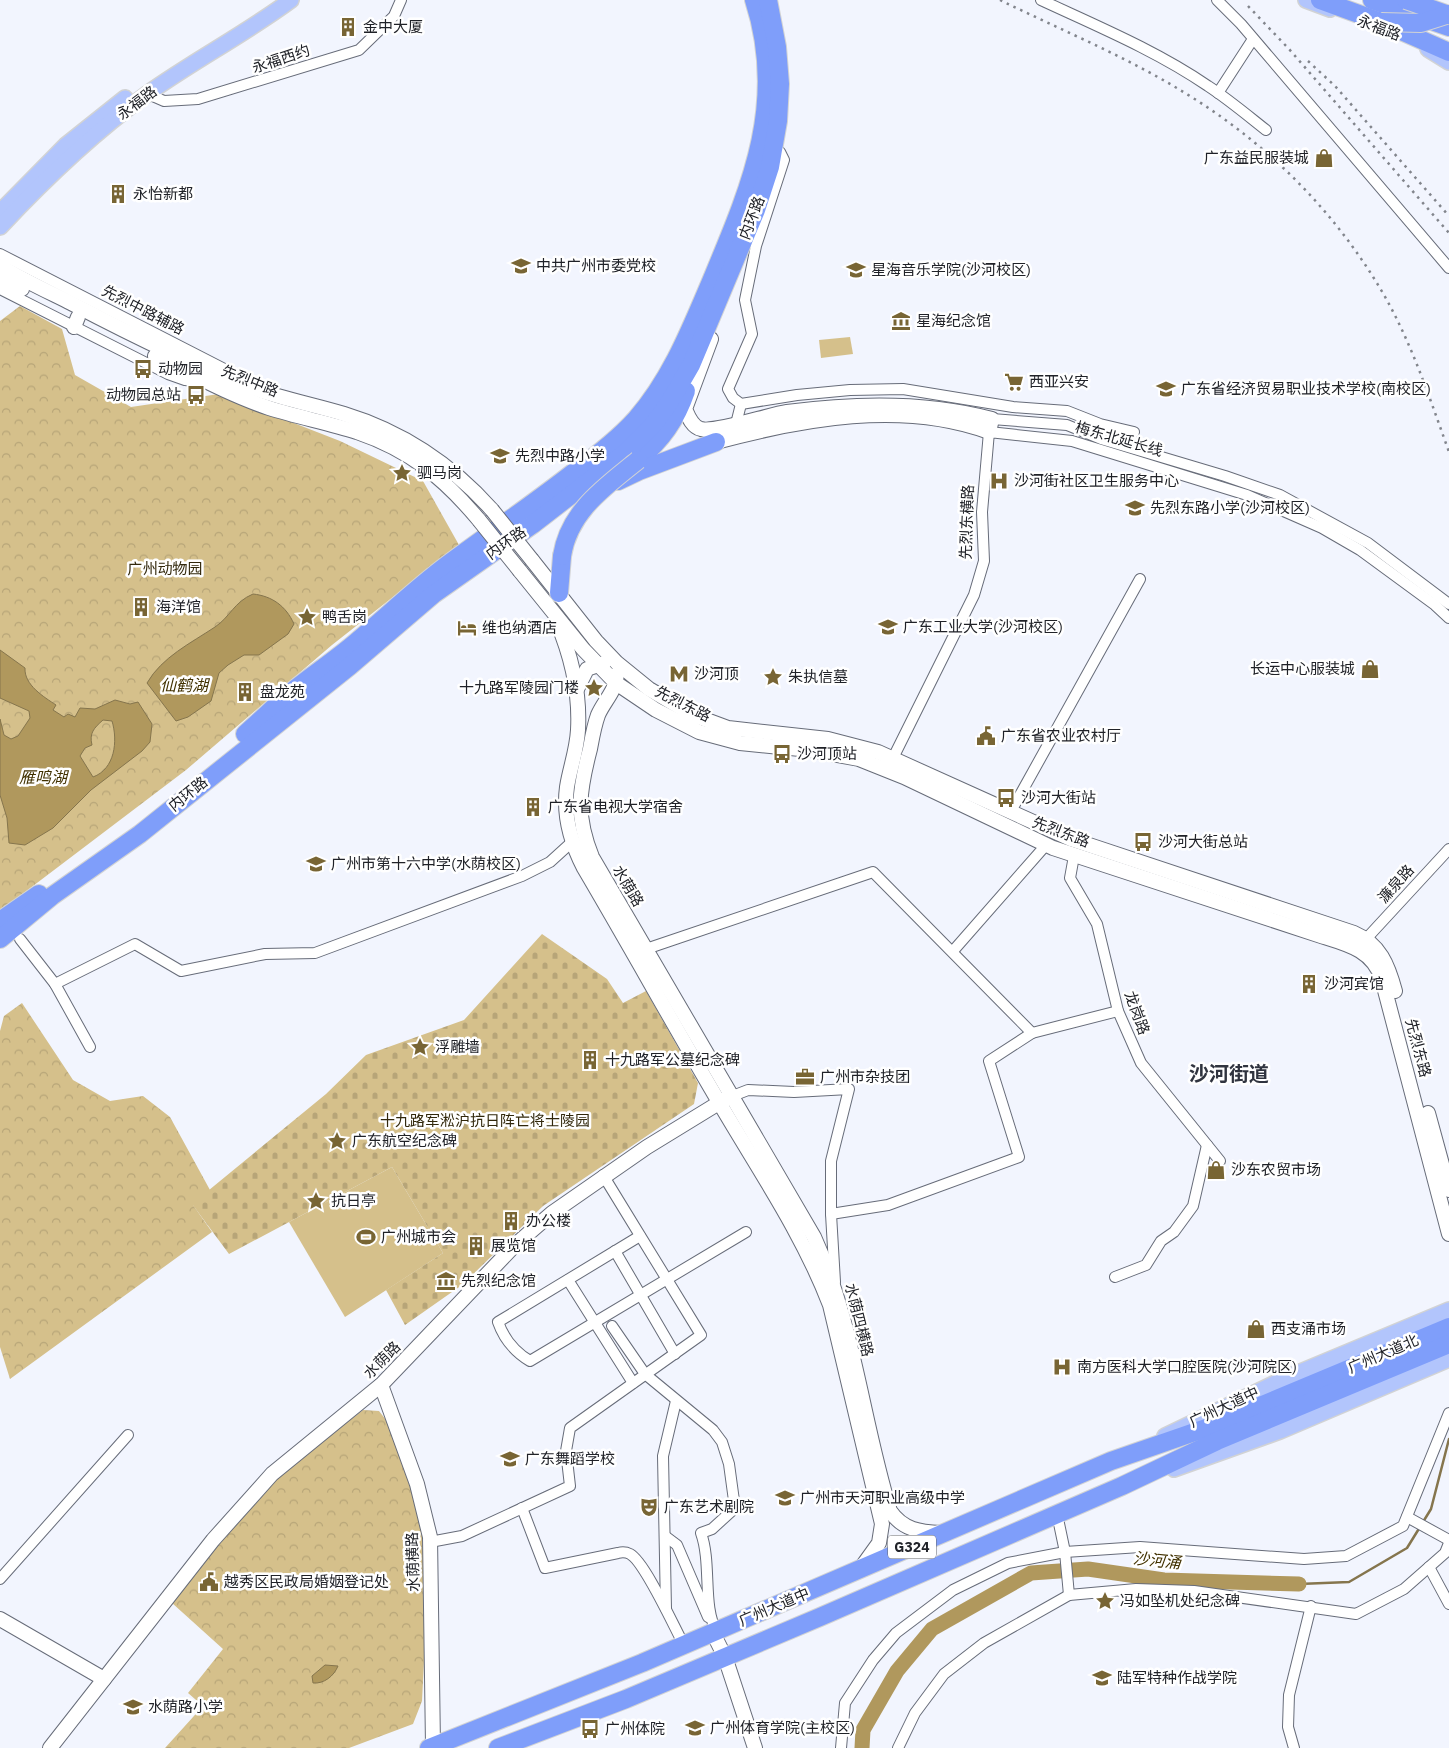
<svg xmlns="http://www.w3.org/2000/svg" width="1449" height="1748" viewBox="0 0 1449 1748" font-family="'IBM Plex Sans','Noto Sans SC',sans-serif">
<defs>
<pattern id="forest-crowns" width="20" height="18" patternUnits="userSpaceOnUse" patternTransform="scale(1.25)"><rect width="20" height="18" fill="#d5c08b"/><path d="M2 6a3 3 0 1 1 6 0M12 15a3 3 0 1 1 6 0" fill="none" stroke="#b7a578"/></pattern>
<pattern id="cemetery-stones" width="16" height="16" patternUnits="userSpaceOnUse" patternTransform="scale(1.25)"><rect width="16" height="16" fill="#d5c08b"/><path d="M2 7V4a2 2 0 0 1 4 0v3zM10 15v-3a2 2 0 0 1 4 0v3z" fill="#b7a578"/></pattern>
</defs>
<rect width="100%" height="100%" fill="#f2f5fe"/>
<!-- grass -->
<g fill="#d5c08b">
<polygon points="850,337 853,354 821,358 819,340"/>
<polygon points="392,1167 443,1253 345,1317 289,1222"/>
</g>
<!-- forest -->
<g fill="url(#forest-crowns)">
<polygon points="20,306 62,329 75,375 131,407 219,394 340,441 423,481 459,545 332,645 186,770 0,911 0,321"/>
<polygon points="22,1003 73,1080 110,1101 143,1096 170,1117 210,1190 193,1205 212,1232 10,1379 0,1347 0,1031 4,1016"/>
<polygon points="363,1410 379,1411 397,1434 411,1479 422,1536 426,1622 422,1701 413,1724 349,1748 165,1748 203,1706 188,1693 223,1649 172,1603 211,1553 283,1472"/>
</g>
<!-- cemetery -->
<polygon fill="url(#cemetery-stones)" points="542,934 607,979 623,1003 646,991 698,1083 694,1104 543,1206 462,1285 405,1325 386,1290 443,1253 392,1167 229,1254 192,1204 326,1094 366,1055 464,1020"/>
<!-- water -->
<g fill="#b0985d" stroke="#85754d" fill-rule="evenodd">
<path d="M253,594C272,596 286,606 294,624L288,634L259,655H244L228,665L219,673L211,701L188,717L176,721L147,683C162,657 191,643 215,627C230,617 234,602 253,594Z"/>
<path d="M0,650L25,668C24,685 44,697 56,705L53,710L64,717L68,714L75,717L80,708L95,709L115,700L130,704L138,702L152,724L150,742L142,751L91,790L53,828L25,845L9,843L7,818L0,795V719L4,735L11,739L18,736L30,718L29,711L0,698ZM103,720L112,721C118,741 115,769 93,777L80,756L85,748L92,745C89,733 94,728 103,720Z"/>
<path d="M325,1665L338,1666C334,1676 324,1684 313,1683L312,1676Z"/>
</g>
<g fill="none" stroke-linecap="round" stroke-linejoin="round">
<!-- stream -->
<g stroke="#85754d" stroke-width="2.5">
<polyline points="1423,1522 1431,1509 1449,1439"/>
<polyline points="1299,1584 1349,1582 1407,1548 1420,1527"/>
</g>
<!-- river -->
<polyline stroke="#b0985d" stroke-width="15" points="862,1748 863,1730 897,1671 932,1629 1031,1573 1088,1569 1164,1580 1299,1584"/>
<!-- street casing -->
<g stroke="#676c79" stroke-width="12">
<g id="street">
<path d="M1041,0C1097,26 1157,51 1208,86C1228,99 1247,115 1266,130"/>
<polyline points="1217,0 1241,24 1449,268"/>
<polyline points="1218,93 1253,39"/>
<polyline points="148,94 164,101 198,99 359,50 394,16 401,0"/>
<polyline points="780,152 784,160 756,246 745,300 752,334 728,389 733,398 741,404 797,395 850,390 903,389 1013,407 1067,411 1100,424 1134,432"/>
<polyline points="0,254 240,377"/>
<polyline points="0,289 168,374 185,380 203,382"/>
<polyline points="992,419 1067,425 1101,439 1225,476 1280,495 1368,543 1449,604"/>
<polyline points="736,424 741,404"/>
<polyline points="893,758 974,595 984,561 982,512 989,432 1072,441 1247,495 1322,528 1360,550 1435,605 1449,618"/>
<polyline points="1010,813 1140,579"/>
<polyline points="1074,856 1070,878 1097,924 1118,1011 1141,1063 1220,1161"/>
<polyline points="20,939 55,984 90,1047"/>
<polyline points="1366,939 1449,849"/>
<polyline points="646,949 873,872 1032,1033 1118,1011"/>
<polyline points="953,951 1046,845"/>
<polyline points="55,984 135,944 181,971 265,954 315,953 522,876 550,862 572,842"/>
<polyline points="730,1097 748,1090 794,1092 849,1089 831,1161 831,1214 835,1282"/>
<polyline points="831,1214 888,1205 1019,1157 989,1061 1032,1033"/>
<path d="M640,1236L498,1322C504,1339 515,1352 530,1361L746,1232"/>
<polyline points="615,1251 675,1354"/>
<polyline points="1115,1277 1146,1265 1161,1241 1174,1232 1193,1206 1207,1145"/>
<polyline points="568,1280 633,1383"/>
<path d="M612,1326L645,1374L713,1430L722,1442L729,1464L735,1508L712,1529L701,1533C712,1564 702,1607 717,1632"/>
<path d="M522,1508L545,1568L618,1553C622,1552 626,1552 630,1554C645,1562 674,1627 684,1645"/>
<polyline points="1057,1514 1065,1552 1069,1595"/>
<polyline points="1407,1517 1449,1540"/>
<polyline points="665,1536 677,1545 708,1617"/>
<polyline points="430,1542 462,1536 570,1486 566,1451 570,1428 701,1335 603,1175"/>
<polyline points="1429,1567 1449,1604"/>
<polyline points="0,1579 128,1435"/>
<polyline points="666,1609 663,1456 676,1401"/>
<polyline points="841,1748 845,1703 873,1660 896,1633 953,1590 1008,1563 1065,1552 1140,1547 1304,1559 1346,1556 1403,1526 1449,1413"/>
<polyline points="898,1748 915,1713 944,1674 984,1643 1069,1595 1136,1589 1194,1591 1356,1614 1404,1589 1445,1553 1449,1543"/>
<polyline points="1294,1748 1288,1727 1289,1695 1311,1606"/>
</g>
</g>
<!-- secondary casing -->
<g stroke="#676c79" stroke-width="16">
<g id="secondary">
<path d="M0,266C23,280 47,291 71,303C130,334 190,364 253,388C283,399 314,405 344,414C403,432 451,464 492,510"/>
<polyline points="0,278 22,289"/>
<polyline points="74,327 78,317"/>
<path d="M711,339L685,409C688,416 692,427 701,429C714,433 768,415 787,412C854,403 925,401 992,419L989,432C902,400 802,419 716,442"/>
<path d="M155,356C192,374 230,395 269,408C298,417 328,423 357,432C410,450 444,478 479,520"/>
<path d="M532,560L596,641L617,663L649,689L693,715L728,728L828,739L878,752L1071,839L1354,933C1380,944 1388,965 1395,991"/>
<path d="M520,571L583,649L616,683L656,710L699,732L740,743L810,750L859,759L904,777L1053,848L1321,936C1347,944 1373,950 1382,979L1449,1234"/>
<path d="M557,622C571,655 580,694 578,730C577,750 570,768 567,787C563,816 571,843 584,868C630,946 673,1024 719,1102C758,1169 802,1232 830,1305L882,1524L879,1543L861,1568"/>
<path d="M617,674C616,691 604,701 598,715C594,726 592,738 590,749C579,791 575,815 592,857L814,1237C854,1324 862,1420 890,1511C903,1530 920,1532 941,1533"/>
<polyline points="576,691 587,669 604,663"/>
<polyline points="1428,1113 1449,1190"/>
<polyline points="381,1385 417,1484 430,1537 433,1746"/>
<polyline points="0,1619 104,1679"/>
<polyline points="713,1633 725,1657 755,1748"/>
<polyline points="50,1748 213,1540 272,1474 381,1385 514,1246 552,1213 647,1147 727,1098"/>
</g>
</g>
<!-- primary casing -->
<g stroke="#d2d3d4" stroke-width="18">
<g id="primary">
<polyline points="1306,0 1330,9"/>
<polyline points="1428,49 1449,62"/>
<polyline points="0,212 66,145 125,98"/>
<path d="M0,227C45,179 93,133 147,94C193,61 245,34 291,0"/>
<polyline points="1165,1436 1286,1378 1449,1310"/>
<polyline points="1174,1469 1280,1431 1449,1359"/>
</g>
</g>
<!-- highway casing -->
<g stroke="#d2d3d4" stroke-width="20">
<g id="highway">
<polyline points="1320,0 1381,22 1449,52"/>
<polyline points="1372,0 1449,27"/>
<path d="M638,460C662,440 676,420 686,391"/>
<polyline points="618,481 639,471 716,442"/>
<polyline points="559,593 562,556"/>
<path d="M245,734C262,719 278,703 295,689C315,673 336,659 356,642C386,617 415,589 447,565C489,534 533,504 574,472C596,456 618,439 636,419C670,380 689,333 709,286C749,190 788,105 754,0"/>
<polyline points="0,921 39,894"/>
<polyline points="0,939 52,896 140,834 350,666 434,594 532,525 623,455 653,425 669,403 691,365 756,210 770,167 778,121 780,84 777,47 768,0"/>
<polyline points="429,1748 642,1663 1111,1461 1212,1426 1449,1327"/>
<polyline points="498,1748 626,1699 820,1617 1122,1486 1217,1441 1449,1344"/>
</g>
</g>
<!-- street -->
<use href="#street" stroke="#fff" stroke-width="10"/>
<!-- secondary -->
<use href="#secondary" stroke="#fff" stroke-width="14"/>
<!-- primary -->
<use href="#primary" stroke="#b2c5fc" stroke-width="15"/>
<!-- highway -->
<use href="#highway" stroke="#7f9efa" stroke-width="18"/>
<!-- rail -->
<g stroke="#82858c" stroke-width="2.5" stroke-dasharray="2.5 5" stroke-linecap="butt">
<path d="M1000,0C1061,30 1127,57 1185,93C1267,143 1336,212 1384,295C1412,344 1430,399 1449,452"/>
<polyline points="1248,6 1289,49 1449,233"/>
<polyline points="1308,61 1335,86 1449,216"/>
</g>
<!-- secondary-bridge casing -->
<g stroke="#676c79" stroke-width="16" stroke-linecap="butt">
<g id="secondary-bridge">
<polyline points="492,510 532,560"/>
<polyline points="479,520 520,571"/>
</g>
</g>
<!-- highway-bridge casing -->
<g stroke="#d2d3d4" stroke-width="20" stroke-linecap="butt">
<g id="highway-bridge">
<polyline points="1406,0 1449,15"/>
<polyline points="1381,22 1421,23 1449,14"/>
<path d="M562,556C569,511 605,487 638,460"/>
</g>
</g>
<!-- secondary-bridge -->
<use href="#secondary-bridge" stroke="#fff" stroke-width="14"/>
<!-- highway-bridge -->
<use href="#highway-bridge" stroke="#7f9efa" stroke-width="18"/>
</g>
<!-- icons -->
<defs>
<g id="building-bare" transform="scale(1.5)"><path d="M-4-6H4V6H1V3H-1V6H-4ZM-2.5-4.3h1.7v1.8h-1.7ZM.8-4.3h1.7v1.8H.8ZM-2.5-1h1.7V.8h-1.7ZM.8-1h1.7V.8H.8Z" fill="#786534" stroke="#fff" stroke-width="2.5" paint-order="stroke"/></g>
<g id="shop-bare" transform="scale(1.5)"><path d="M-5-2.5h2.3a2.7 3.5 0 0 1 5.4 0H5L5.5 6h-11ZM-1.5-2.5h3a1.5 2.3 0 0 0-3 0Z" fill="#786534" stroke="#fff" stroke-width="2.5" paint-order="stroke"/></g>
<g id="university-bare" transform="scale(1.5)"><path d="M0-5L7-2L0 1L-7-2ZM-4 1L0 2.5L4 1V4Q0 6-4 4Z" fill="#786534" stroke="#fff" stroke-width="2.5" paint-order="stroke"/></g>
<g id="museum-bare" transform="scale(1.5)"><path d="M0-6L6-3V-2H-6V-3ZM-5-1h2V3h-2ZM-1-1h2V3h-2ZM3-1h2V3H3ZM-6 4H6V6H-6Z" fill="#786534" stroke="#fff" stroke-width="2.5" paint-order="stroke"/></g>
<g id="bus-bare" transform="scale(1.5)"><path d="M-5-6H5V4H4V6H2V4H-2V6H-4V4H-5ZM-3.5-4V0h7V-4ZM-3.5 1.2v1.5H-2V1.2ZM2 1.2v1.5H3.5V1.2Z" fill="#786534" stroke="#fff" stroke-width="2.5" paint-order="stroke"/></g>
<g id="supermarket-bare" transform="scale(1.5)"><path d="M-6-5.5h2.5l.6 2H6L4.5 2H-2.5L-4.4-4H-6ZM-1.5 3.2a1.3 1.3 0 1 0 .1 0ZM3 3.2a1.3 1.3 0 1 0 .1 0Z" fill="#786534" stroke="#fff" stroke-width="2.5" paint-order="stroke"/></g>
<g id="school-bare" transform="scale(1.5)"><path d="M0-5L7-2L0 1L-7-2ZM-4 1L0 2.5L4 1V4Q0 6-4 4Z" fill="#786534" stroke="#fff" stroke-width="2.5" paint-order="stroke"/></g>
<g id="sight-bare" transform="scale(1.5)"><path d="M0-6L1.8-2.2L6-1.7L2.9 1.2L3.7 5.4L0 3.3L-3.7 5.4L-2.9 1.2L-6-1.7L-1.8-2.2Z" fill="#786534" stroke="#fff" stroke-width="2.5" paint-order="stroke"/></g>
<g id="hospital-bare" transform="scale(1.5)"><path d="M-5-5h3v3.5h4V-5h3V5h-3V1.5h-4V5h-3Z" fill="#786534" stroke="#fff" stroke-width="2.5" paint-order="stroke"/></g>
<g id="hotel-bare" transform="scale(1.5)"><path d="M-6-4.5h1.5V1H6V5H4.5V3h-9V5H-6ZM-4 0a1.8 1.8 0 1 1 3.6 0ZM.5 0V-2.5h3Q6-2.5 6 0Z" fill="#786534" stroke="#fff" stroke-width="2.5" paint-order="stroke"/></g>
<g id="metro-bare" transform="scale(1.5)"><path d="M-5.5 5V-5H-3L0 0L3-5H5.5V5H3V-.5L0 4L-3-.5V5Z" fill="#786534" stroke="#fff" stroke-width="2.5" paint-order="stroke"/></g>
<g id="civic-bare" transform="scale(1.5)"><path d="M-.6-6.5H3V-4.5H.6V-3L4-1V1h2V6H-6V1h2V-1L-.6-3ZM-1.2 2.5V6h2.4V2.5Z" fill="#786534" stroke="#fff" stroke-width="2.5" paint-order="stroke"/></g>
<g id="office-bare" transform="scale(1.5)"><path d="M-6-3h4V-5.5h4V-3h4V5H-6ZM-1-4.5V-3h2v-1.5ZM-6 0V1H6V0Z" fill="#786534" stroke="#fff" stroke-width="2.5" paint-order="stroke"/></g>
<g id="stadium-bare" transform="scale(1.5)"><path d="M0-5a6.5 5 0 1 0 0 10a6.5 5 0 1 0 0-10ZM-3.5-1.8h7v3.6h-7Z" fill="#786534" stroke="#fff" stroke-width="2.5" paint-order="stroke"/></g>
<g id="theatre-bare" transform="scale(1.5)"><path d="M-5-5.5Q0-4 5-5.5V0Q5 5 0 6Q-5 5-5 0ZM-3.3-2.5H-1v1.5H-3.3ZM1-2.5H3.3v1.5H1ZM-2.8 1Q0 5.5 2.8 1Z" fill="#786534" stroke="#fff" stroke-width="2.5" paint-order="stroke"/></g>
</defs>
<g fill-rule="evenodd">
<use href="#building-bare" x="348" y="27"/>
<use href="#shop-bare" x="1324" y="158"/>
<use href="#building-bare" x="118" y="194"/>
<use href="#university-bare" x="521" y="266"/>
<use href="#university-bare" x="856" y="270"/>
<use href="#museum-bare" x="901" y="321"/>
<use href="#bus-bare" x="143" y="369"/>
<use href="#supermarket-bare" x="1014" y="382"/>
<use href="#school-bare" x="1166" y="389"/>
<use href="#bus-bare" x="196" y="395"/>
<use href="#school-bare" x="500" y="456"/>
<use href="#sight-bare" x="402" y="473"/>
<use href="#hospital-bare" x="999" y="481"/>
<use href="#school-bare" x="1135" y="508"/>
<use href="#building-bare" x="141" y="607"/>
<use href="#sight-bare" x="307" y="617"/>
<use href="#university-bare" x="888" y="627"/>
<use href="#hotel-bare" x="467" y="628"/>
<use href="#shop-bare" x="1370" y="669"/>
<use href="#metro-bare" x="679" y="674"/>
<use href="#sight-bare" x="773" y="677"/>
<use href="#sight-bare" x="594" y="688"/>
<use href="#building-bare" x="245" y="692"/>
<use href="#civic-bare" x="986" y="736"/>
<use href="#bus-bare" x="782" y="754"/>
<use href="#bus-bare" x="1006" y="798"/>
<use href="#building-bare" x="533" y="807"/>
<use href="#bus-bare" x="1143" y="842"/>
<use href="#school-bare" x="316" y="864"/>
<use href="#building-bare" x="1309" y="984"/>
<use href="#sight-bare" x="420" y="1047"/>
<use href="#building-bare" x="590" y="1060"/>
<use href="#office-bare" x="805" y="1077"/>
<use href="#sight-bare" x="337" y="1141"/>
<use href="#shop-bare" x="1216" y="1170"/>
<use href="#sight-bare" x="316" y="1201"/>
<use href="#building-bare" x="511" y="1221"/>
<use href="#stadium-bare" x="366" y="1237"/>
<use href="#building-bare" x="476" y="1246"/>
<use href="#museum-bare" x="446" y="1281"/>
<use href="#shop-bare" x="1256" y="1329"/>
<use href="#hospital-bare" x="1062" y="1367"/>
<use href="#school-bare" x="510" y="1459"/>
<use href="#school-bare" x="785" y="1498"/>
<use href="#theatre-bare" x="649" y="1507"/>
<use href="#civic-bare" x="209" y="1582"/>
<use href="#sight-bare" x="1105" y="1601"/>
<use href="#university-bare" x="1102" y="1678"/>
<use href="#school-bare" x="133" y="1707"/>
<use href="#university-bare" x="695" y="1728"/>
<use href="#bus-bare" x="590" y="1729"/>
</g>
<g text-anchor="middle" stroke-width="5" stroke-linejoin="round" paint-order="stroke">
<!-- shield labels -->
<rect fill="#fff" stroke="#636468" stroke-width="1" x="888" y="1535.5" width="48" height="23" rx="4"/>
<g font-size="14" font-weight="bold" fill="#202228">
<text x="912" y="1552">G324</text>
</g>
<!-- poi labels -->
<g font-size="15" fill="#202228" stroke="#fff" text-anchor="start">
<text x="363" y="32">金中大厦</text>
<text x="1309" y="163" text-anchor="end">广东益民服装城</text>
<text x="133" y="199">永怡新都</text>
<text x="536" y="271">中共广州市委党校</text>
<text x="871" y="275">星海音乐学院(沙河校区)</text>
<text x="916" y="326">星海纪念馆</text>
<text x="158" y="374">动物园</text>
<text x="1029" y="387">西亚兴安</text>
<text x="1181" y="394">广东省经济贸易职业技术学校(南校区)</text>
<text x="181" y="400" text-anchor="end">动物园总站</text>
<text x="515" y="461">先烈中路小学</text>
<text x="417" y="478">驷马岗</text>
<text x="1014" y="486">沙河街社区卫生服务中心</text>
<text x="1150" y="513">先烈东路小学(沙河校区)</text>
<text x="156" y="612">海洋馆</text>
<text x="322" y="622">鸭舌岗</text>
<text x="903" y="632">广东工业大学(沙河校区)</text>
<text x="482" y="633">维也纳酒店</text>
<text x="1355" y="674" text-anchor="end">长运中心服装城</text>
<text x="694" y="679">沙河顶</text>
<text x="788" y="682">朱执信墓</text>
<text x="579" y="693" text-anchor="end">十九路军陵园门楼</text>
<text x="260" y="697">盘龙苑</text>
<text x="1001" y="741">广东省农业农村厅</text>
<text x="797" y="759">沙河顶站</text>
<text x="1021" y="803">沙河大街站</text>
<text x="548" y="812">广东省电视大学宿舍</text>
<text x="1158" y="847">沙河大街总站</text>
<text x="331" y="869">广州市第十六中学(水荫校区)</text>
<text x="1324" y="989">沙河宾馆</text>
<text x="435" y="1052">浮雕墙</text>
<text x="605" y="1065">十九路军公墓纪念碑</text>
<text x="820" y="1082">广州市杂技团</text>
<text x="352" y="1146">广东航空纪念碑</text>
<text x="1231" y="1175">沙东农贸市场</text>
<text x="331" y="1206">抗日亭</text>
<text x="526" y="1226">办公楼</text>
<text x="381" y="1242">广州城市会</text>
<text x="491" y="1251">展览馆</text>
<text x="461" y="1286">先烈纪念馆</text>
<text x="1271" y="1334">西支涌市场</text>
<text x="1077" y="1372">南方医科大学口腔医院(沙河院区)</text>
<text x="525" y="1464">广东舞蹈学校</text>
<text x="800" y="1503">广州市天河职业高级中学</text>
<text x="664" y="1512">广东艺术剧院</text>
<text x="224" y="1587">越秀区民政局婚姻登记处</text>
<text x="1120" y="1606">冯如坠机处纪念碑</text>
<text x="1117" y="1683">陆军特种作战学院</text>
<text x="148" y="1712">水荫路小学</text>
<text x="710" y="1733">广州体育学院(主校区)</text>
<text x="605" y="1734">广州体院</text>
</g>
<!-- street labels -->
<g font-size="15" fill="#202228" stroke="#fff">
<text transform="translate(1379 28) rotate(21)" y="5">永福路</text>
<text transform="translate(281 59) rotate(-18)" y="5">永福西约</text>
<text transform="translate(137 103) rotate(-37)" y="5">永福路</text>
<text transform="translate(752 218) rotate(-69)" y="5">内环路</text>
<text transform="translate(143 310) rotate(27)" y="5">先烈中路辅路</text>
<text transform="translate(250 381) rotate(22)" y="5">先烈中路</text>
<text transform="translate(1119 439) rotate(16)" y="5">梅东北延长线</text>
<text transform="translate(967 522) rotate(-88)" y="5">先烈东横路</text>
<text transform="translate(506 543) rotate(-35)" y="5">内环路</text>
<text transform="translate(683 704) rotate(27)" y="5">先烈东路</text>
<text transform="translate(188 794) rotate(-39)" y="5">内环路</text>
<text transform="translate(1061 832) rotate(21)" y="5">先烈东路</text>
<text transform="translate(1396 884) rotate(-48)" y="5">濂泉路</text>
<text transform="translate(628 886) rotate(59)" y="5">水荫路</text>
<text transform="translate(1137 1013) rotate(70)" y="5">龙岗路</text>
<text transform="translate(1418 1048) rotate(75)" y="5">先烈东路</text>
<text transform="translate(859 1320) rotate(76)" y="5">水荫四横路</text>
<text transform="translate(1383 1354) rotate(-23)" y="5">广州大道北</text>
<text transform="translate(382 1360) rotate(-45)" y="5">水荫路</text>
<text transform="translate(1224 1407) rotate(-25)" y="5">广州大道中</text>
<text transform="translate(413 1562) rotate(-92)" y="5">水荫横路</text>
<text transform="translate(774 1607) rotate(-23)" y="5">广州大道中</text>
</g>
<!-- park labels -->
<g font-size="15" fill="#32280c" stroke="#fff">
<text x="165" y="574">广州动物园</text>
<text x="485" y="1126">十九路军淞沪抗日阵亡将士陵园</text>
</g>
<!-- water labels -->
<g font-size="16" font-style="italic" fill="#413100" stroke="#fff">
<text x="184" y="691">仙鹤湖</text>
<text x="43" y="783">雁鸣湖</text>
<text transform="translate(1157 1560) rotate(6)" y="6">沙河涌</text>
</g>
<!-- district labels -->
<g font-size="20" font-weight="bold" fill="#30343f" stroke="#fff">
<text x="1229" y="1081">沙河街道</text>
</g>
</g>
</svg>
